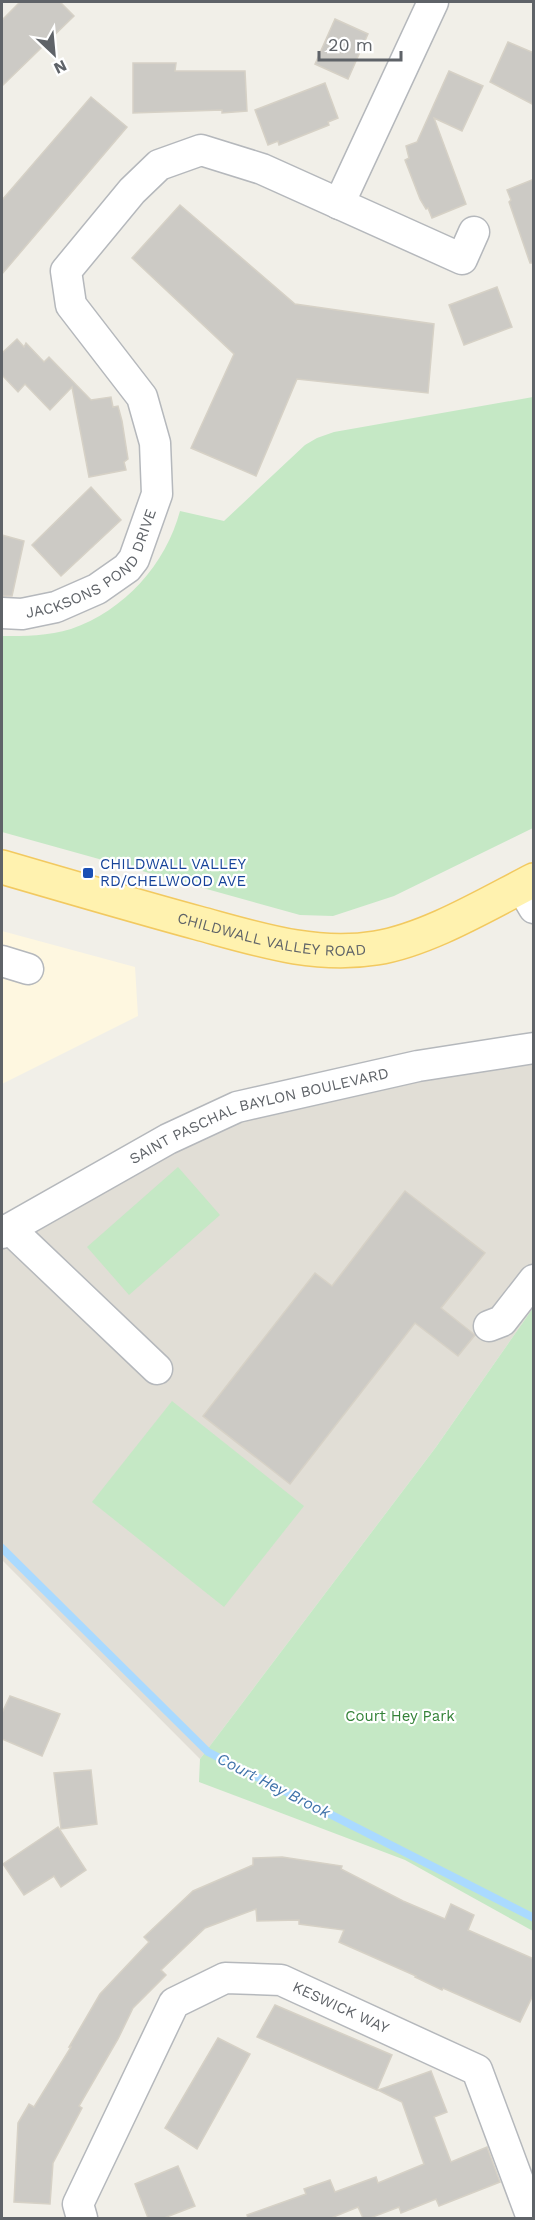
<svg xmlns="http://www.w3.org/2000/svg" width="535" height="2220" viewBox="0 0 535 2220" font-family="'Work Sans',sans-serif">
<rect width="100%" height="100%" fill="#f1efe8"/>
<!-- commercial -->
<polygon fill="#fef7e0" points="2,931 135,967 138,1016 2,1084"/>
<!-- education -->
<polygon fill="#e1ded6" points="533,1064 533,1308 436,1447 200,1759 2,1560 2,1218 248,1109"/>
<!-- green -->
<g fill="#c5e8c5">
<path d="M533,397V828L394,896L333,916L300,915L2,832V636C24,636 49,636 71,629C124,611 166,564 180,511L224,521L305,445L317,438L334,432Z"/>
<polygon points="178,1167 220,1215 129,1295 87,1247"/>
<polygon points="533,1308 533,1931 405,1860 199,1782 200,1759 436,1447"/>
<polygon points="172,1401 304,1506 224,1607 92,1502"/>
</g>
<g fill="none" stroke-linecap="round" stroke-linejoin="round">
<!-- stream -->
<polyline stroke="#aadaff" stroke-width="8" points="2,1548 208,1752 534,1918"/>
</g>
<!-- building -->
<g fill="#cccac5" stroke="#d6d1c6" stroke-width="1.5">
<polygon points="20,2 60,2 74,16 2,86 2,20"/>
<polygon points="335,19 368,34 348,79 315,64"/>
<polygon points="508,42 534,53 534,105 490,82"/>
<polygon points="133,63 176,63 175,71 245,71 247,111 222,113 222,110 133,113"/>
<polygon points="449,71 483,86 462,131 434,118 466,204 432,218 428,208 426,209 420,199 405,160 409,158 406,146 417,142"/>
<polygon points="325,83 338,118 328,122 329,125 279,145 278,141 268,145 255,110"/>
<polygon points="91,97 127,127 2,274 2,200"/>
<polygon points="534,179 534,263 530,263 509,202 511,200 507,190"/>
<polygon points="180,205 295,304 434,324 428,393 297,379 256,476 191,448 234,354 132,258"/>
<polygon points="497,287 512,327 464,345 449,305"/>
<polygon points="17,339 24,347 26,343 44,362 49,357 91,400 111,397 113,407 118,406 122,421 128,459 124,462 126,470 89,477 72,387 50,410 25,384 18,392 2,375 2,353"/>
<polygon points="91,487 121,520 61,576 32,545"/>
<polygon points="2,535 24,541 12,596 2,596"/>
<polygon points="405,1191 485,1253 441,1308 475,1335 458,1356 415,1323 290,1484 203,1416 315,1273 332,1286"/>
<polygon points="10,1696 60,1714 42,1756 2,1739 2,1713"/>
<polygon points="91,1770 97,1824 61,1829 54,1773"/>
<polygon points="58,1827 86,1870 61,1887 54,1876 24,1895 3,1864"/>
<polygon points="282,1857 342,1866 341,1869 403,1901 445,1919 451,1904 474,1915 468,1930 534,1959 534,1993 520,2022 443,1988 442,1990 415,1977 416,1976 339,1942 344,1930 299,1924 299,1920 257,1921 256,1909 205,1928 161,1970 166,1975 133,2008 118,2039 79,2106 82,2108 53,2163 50,2204 14,2202 18,2123 29,2104 34,2107 71,2047 69,2047 100,1994 149,1942 144,1937 193,1891 253,1865 253,1858"/>
<polygon points="275,2005 392,2055 377,2090 257,2037"/>
<polygon points="218,2038 250,2054 197,2149 165,2128"/>
<polygon points="431,2071 447,2112 434,2117 451,2162 487,2147 500,2182 439,2206 436,2199 401,2213 399,2207 370,2218 363,2218 358,2207 331,2218 248,2218 247,2215 306,2194 304,2189 330,2180 335,2192 376,2177 378,2183 424,2164 402,2102 378,2090"/>
<polygon points="178,2166 195,2206 164,2218 148,2218 135,2184"/>
</g>
<g fill="none" stroke-linecap="round" stroke-linejoin="round">
<!-- minor casing -->
<g stroke="#b5b8bc" stroke-width="33">
<g id="minor">
<polyline points="339,204 433,2"/>
<path id="s1" d="M2,613L22,614L56,607L97,589L127,568L134,559L157,494L155,443L142,397L71,305L66,271L132,191L159,165L201,150L262,169L462,259L474,232"/>
<polyline points="521,886 534,908"/>
<polyline points="2,961 28,969"/>
<polyline points="10,1229 157,1369"/>
<path id="s2" d="M2,1233L168,1139L237,1107L418,1066L534,1048"/>
<polyline points="489,1326 502,1321 534,1280"/>
<path id="s3" d="M82,2218L78,2204L174,2003L225,1978L281,1980L477,2070L532,2218"/>
</g>
</g>
<!-- major casing -->
<g stroke="#f2c960" stroke-width="36">
<g id="major">
<path id="s4" d="M2,867C67,886 132,905 198,923C257,939 314,958 376,948C427,940 487,904 534,880"/>
</g>
</g>
<!-- minor -->
<use href="#minor" stroke="#fff" stroke-width="30"/>
<!-- major -->
<use href="#major" stroke="#fff2af" stroke-width="33"/>
</g>
<!-- markers -->
<rect fill="#1a4fb4" stroke="#fff" stroke-width="2" x="82" y="867" width="12" height="12" rx="3"/>
<g text-anchor="middle" stroke-width="4.5" stroke-linejoin="round" paint-order="stroke">
<!-- street labels -->
<g font-size="15" fill="#5f6368" stroke="#fff">
<text dy="5" stroke="none"><textPath href="#s1" startOffset="112">JACKSONS POND DRIVE</textPath></text>
<text dy="5" stroke="none"><textPath href="#s4" startOffset="279">CHILDWALL VALLEY ROAD</textPath></text>
<text dy="5" stroke="none"><textPath href="#s2" startOffset="285">SAINT PASCHAL BAYLON BOULEVARD</textPath></text>
<text dy="5" stroke="none"><textPath href="#s3" startOffset="416">KESWICK WAY</textPath></text>
</g>
<!-- transit labels -->
<g font-size="15" fill="#164399" stroke="#fff" text-anchor="start">
<text x="100" y="869">CHILDWALL VALLEY<tspan x="100" dy="17">RD/CHELWOOD AVE</tspan></text>
</g>
<!-- park labels -->
<g font-size="15" fill="#348238" stroke="#fff">
<text x="400" y="1721">Court Hey Park</text>
</g>
<!-- water labels -->
<g font-size="16" font-style="italic" fill="#4174aa" stroke="#fff">
<text transform="translate(274 1785) rotate(27)" y="6">Court Hey Brook</text>
</g>
</g>
<!-- border -->
<rect width="535" height="2220" fill="none" stroke="#5f6368" stroke-width="6"/>
<!-- north arrow -->
<g transform="translate(54 54) rotate(154)" stroke="#ffffff" stroke-width="4.5" paint-order="stroke">
<path d="M0-4.5L10 22L0 15L-10 22Z" fill="#5f6368"/>
<text y="-9" font-size="16" font-weight="bold" text-anchor="middle" fill="#5f6368">N</text>
</g>
<!-- scale -->
<path d="M319 51v9h82v-9" fill="none" stroke="#5f6368" stroke-width="3"/>
<text x="328" y="51" font-size="18" fill="#5f6368" stroke="#ffffff" stroke-width="4.5" paint-order="stroke">20 m</text>
</svg>
